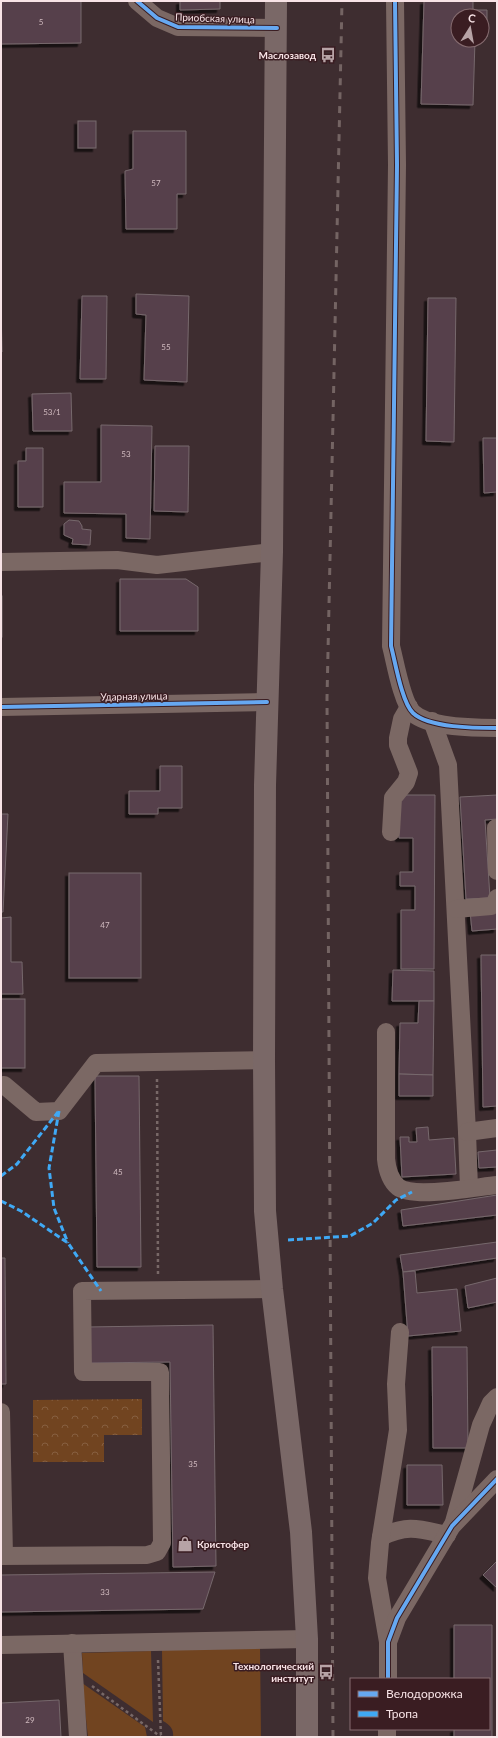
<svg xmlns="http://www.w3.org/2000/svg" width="498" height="1738" viewBox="0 0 498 1738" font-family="Lato,sans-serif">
<defs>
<pattern id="park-crowns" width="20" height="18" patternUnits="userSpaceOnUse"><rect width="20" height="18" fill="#714420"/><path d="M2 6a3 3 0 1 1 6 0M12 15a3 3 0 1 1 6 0" fill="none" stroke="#865f40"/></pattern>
<filter id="shadow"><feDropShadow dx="-3.5" dy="3.5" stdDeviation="0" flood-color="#0009"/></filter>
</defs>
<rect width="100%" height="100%" fill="#3e2d30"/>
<!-- grass -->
<g fill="#714420">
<path d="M260,1647L261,1737H173C174,1729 170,1725 163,1721L162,1650Z"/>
<polygon points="151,1651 153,1722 83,1673 82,1653"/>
<polygon points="82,1683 145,1727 147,1737 88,1737"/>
</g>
<!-- park -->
<polygon fill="url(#park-crowns)" points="142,1399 142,1435 104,1435 104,1462 33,1462 33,1400"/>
<!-- building -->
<g fill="#57404b" stroke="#76686c" filter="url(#shadow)">
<polygon points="1,1 81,1 81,43 1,44"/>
<polygon points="180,1 220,1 220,9 180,10"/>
<polygon points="424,1 473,1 473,10 487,10 487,37 482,37 482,16 458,16 458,40 475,40 473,105 421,104"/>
<rect x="78" y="121" width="18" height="27"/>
<polygon points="133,131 186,131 186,194 177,194 177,229 126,229 125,171 133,169"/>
<polygon points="136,294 189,296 187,382 144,380 146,315 136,314"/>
<polygon points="82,296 107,296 106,379 80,379"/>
<polygon points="428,298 456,298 454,442 426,441"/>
<polygon points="1,306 2,352 1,352"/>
<polygon points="71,393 72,431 33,431 32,394"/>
<polygon points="101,425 152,426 150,539 126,538 126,514 64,513 64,482 101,482"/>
<polygon points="483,438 497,438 497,492 484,493"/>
<polygon points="155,446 189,446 188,512 154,511"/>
<polygon points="26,448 43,448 43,507 18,507 18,461 26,461"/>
<polygon points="69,520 79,521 82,526 82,529 91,530 90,545 72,544 73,539 64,535 64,524"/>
<polygon points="120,579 186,579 198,587 198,631 120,631"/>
<rect x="1" y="596" width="1" height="41"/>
<polygon points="160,766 182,766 182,808 158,808 158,814 129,814 129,791 160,791"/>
<polygon points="399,795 435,795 434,969 401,969 401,910 415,910 415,886 400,886 400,872 413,872 413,838 399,838"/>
<polygon points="497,795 497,819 485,820 490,898 466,899 460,797"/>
<polygon points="1,814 8,814 3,912 1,912"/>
<rect x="69" y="873" width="72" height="105"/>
<polygon points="497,909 497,929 472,931 470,911"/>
<polygon points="11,917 11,962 22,962 23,994 1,994 1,918"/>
<polygon points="481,955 497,955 497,1106 483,1107"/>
<polygon points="393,970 434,971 434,1001 392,1001"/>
<rect x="1" y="999" width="24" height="69"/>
<polygon points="419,1001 434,1001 433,1075 399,1074 400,1023 418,1023"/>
<polygon points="399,1074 433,1075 433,1096 399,1096"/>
<polygon points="95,1076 139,1076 141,1267 97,1267"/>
<polygon points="428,1127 429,1140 454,1138 456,1174 402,1177 400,1137 409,1137 409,1142 417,1142 416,1128"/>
<polygon points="497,1150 497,1167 479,1168 478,1152"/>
<polygon points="497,1195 497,1215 403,1226 401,1210"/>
<polygon points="497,1242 497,1258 403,1272 400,1255"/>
<polygon points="1,1258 5,1258 6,1384 1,1384"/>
<polygon points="415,1271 417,1293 457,1289 461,1331 408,1336 403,1272"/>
<polygon points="497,1278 497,1302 468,1308 465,1286"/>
<polygon points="213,1325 216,1566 173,1567 170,1362 88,1363 87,1327"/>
<polygon points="432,1347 467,1347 468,1448 433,1448"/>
<polygon points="407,1465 442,1465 443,1505 407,1505"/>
<polygon points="497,1561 497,1588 483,1575"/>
<polygon points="215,1572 203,1609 1,1612 1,1575"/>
<polygon points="454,1625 492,1625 492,1737 454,1737 454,1729 489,1729 489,1679 454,1679"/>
<polygon points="59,1700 61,1737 1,1737 1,1703"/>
</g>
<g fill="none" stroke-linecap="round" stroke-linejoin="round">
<!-- path -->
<g stroke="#786867" stroke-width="2.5" stroke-dasharray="3 3" stroke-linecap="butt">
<polyline points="157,1079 158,1274"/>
<polyline points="158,1660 161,1737"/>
<polyline points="92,1686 161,1737"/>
</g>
<!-- minor -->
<g stroke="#7b6864" stroke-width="18">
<polyline points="137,1 157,18 178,27 277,28"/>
<path d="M395,1L397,165L391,646C395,661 402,703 413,713C429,728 476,728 497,728"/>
<polyline points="1,562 117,560 157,565 272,552"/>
<polyline points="1,707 267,702"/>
<polyline points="432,721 448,765 467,1132 469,1188"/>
<polyline points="496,828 497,871"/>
<polyline points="391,832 393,798 406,782 409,773 398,745 398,738 402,719 409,707"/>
<polyline points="456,909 491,906 495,903 497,898"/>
<path d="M386,1032V1159C387,1169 390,1180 398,1187C414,1199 476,1187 497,1185"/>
<polyline points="4,1085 36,1112 59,1111 96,1063 264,1060"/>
<polyline points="467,1132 497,1128"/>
<polyline points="1,1412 4,1556"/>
<polyline points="454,1522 481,1425 491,1403 497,1397"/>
<path d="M381,1537C408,1524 419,1529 447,1535"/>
<polyline points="1,1556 147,1555 157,1552 162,1543 160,1372 83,1372 82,1291 272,1289"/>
<polyline points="388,1642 377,1578 380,1543 398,1430 396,1384 400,1332"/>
<polyline points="72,1643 78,1737"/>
<polyline points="1,1645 307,1639"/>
<polyline points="388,1679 388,1642 397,1618 452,1526 497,1479"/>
<polyline points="387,1737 387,1729"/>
</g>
<!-- major -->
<polyline stroke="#7a6867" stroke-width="22" points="276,1 272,552 265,785 264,1060 265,1211 272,1289 301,1532 307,1639 307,1737"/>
<!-- rail -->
<polyline stroke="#746463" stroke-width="3" stroke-dasharray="7 7" stroke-linecap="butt" points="333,1737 327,698 342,1"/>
<!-- quiet -->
<g stroke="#3fa9f5" stroke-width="3" stroke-dasharray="6 3" stroke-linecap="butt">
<polyline points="59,1111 49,1168 54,1208 68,1243"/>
<polyline points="1,1176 17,1164 58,1112"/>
<polyline points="1,1201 21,1211 68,1243 101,1291"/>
<polyline points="288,1240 350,1236 373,1223 396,1200 412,1192"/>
</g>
<!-- cycleway casing -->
<g stroke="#3a1d22" stroke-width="6">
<g id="cycleway">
<polyline points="137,1 157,18 178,27 277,28"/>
<path d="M395,1L397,165L391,646C395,661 402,703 413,713C429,728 476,728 497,728"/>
<polyline points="1,707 267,702"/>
<polyline points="388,1679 388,1642 397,1618 452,1526 497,1479"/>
</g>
</g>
<!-- cycleway -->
<use href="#cycleway" stroke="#66a8f1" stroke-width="4"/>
</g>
<!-- icons -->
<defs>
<g id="bus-bare" transform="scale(1.2)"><path d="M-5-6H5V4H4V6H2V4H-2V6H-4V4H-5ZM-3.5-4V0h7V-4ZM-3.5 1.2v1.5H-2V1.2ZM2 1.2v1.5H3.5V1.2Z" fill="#b7a3a6" stroke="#3a1d22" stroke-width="2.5" paint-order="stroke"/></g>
<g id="shop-bare" transform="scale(1.2)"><path d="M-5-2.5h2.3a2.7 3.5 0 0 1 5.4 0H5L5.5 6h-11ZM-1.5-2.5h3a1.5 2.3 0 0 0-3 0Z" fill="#b7a3a6" stroke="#3a1d22" stroke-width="2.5" paint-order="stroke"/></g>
</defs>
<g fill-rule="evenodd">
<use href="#bus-bare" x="328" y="55"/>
<use href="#shop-bare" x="185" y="1544"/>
<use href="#bus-bare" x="326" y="1672"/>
</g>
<g text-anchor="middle" stroke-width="3" stroke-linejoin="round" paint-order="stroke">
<!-- number labels -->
<g font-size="8" fill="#d0babf">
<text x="41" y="25">5</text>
<text x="156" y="186">57</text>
<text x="166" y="350">55</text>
<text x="52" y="415">53/1</text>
<text x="126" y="457">53</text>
<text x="105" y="928">47</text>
<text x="118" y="1175">45</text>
<text x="193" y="1467">35</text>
<text x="105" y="1595">33</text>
<text x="30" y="1723">29</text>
</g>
<!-- street labels -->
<g font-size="10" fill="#f8e3e6" stroke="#3a1d22">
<text transform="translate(215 18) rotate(2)" y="4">Приобская улица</text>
<text transform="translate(134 696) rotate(-1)" y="4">Ударная улица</text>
</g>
<!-- poi labels -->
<g font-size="10" font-weight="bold" fill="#f8e3e6" stroke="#3a1d22" text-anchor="end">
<text x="316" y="59">Маслозавод</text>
<text x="197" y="1548" text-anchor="start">Кристофер</text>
<text x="314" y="1670">Технологический<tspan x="314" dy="12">институт</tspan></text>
</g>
</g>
<!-- border -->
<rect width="498" height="1738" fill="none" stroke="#f8e3e6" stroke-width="4"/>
<!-- legend -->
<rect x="350" y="1678" width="140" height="52" fill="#3a1d22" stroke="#866c70"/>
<rect x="358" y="1691" width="20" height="6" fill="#66a8f1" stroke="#866c70"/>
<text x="386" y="1698" font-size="12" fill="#f8e3e6">Велодорожка</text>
<rect x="358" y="1711" width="20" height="6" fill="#3fa9f5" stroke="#866c70"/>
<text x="386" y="1718" font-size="12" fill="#f8e3e6">Тропа</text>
<!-- north arrow -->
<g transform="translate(470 28) rotate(11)"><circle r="19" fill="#3a1d22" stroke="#866c70"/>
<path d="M0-3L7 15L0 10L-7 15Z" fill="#b7a3a6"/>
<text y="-6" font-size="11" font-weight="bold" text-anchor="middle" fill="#f8e3e6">С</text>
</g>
</svg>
